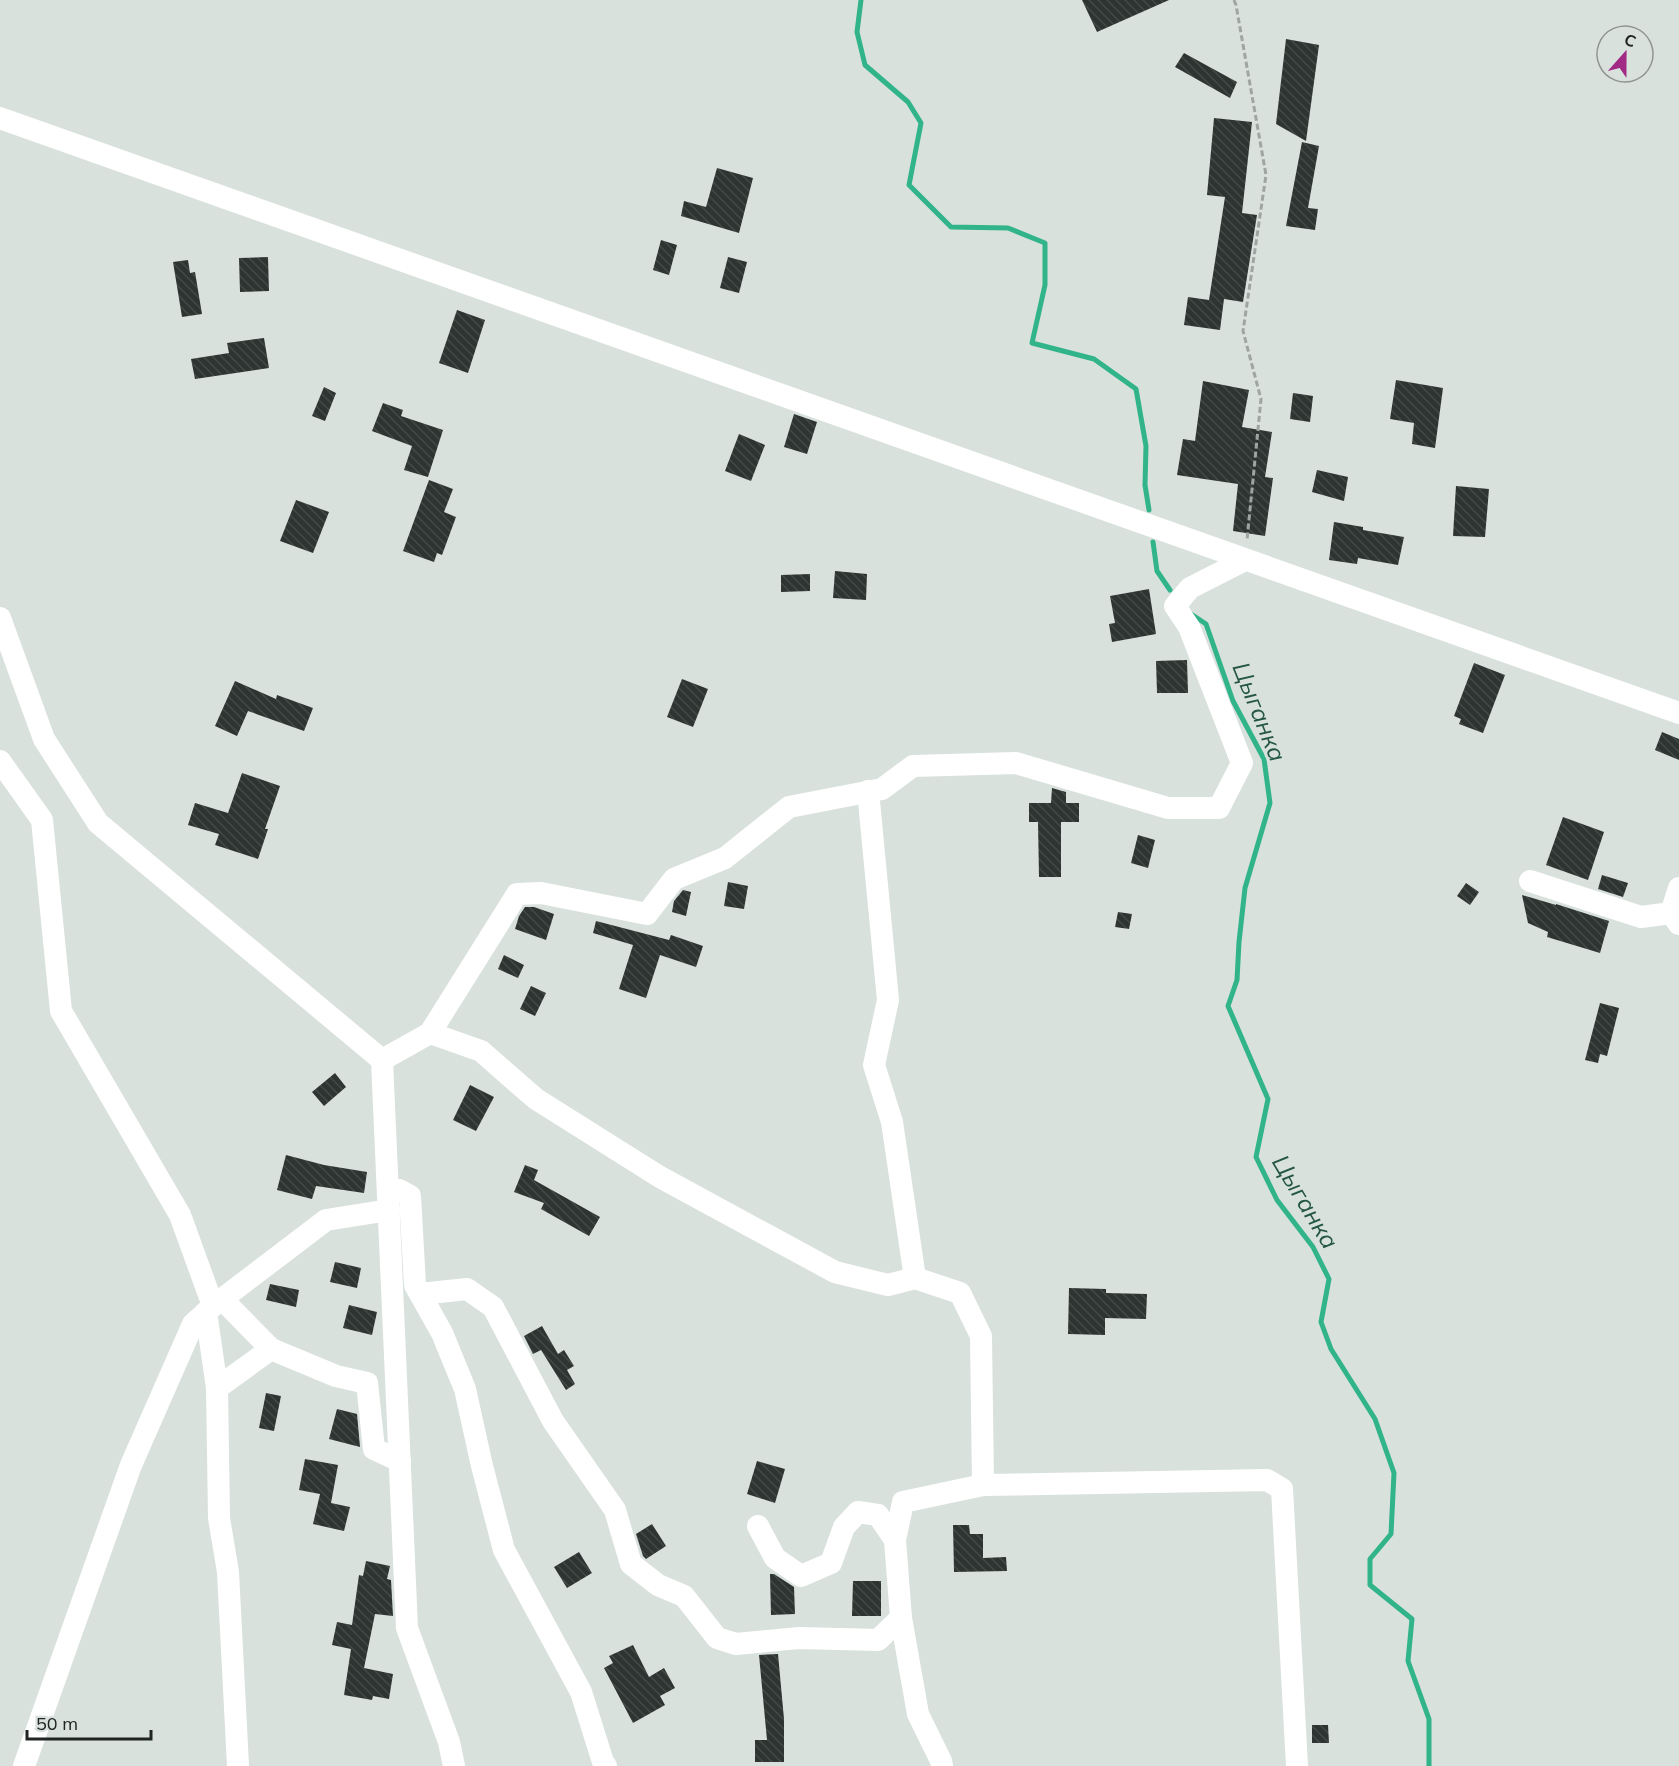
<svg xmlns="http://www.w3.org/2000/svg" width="1679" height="1766" viewBox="0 0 1679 1766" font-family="Mulish,sans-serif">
<defs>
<pattern id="building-back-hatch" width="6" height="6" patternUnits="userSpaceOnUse" patternTransform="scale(1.5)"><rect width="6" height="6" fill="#2e3431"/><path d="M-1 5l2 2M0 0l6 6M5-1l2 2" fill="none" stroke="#434946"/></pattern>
</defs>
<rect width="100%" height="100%" fill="#d9e1dd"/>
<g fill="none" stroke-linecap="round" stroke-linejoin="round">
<!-- stream -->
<g stroke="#31b48a" stroke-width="5">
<polyline points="861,0 857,32 865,65 908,102 921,123 909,185 951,227 1008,228 1045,243 1045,285 1032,343 1094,359 1136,389 1146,446 1145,485 1149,510"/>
<polyline points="1153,542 1157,571 1170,590"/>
<polyline points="1191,614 1206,624 1233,701 1264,759 1270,803 1245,888 1239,942 1237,980 1228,1006 1268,1099 1256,1157 1277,1200 1313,1247 1329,1279 1321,1322 1331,1349 1375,1419 1394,1473 1391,1534 1370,1559 1370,1585 1412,1619 1408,1661 1429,1719 1429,1766"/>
</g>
</g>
<!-- building -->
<g fill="url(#building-back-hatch)">
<polygon points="1082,0 1169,0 1097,32"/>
<polygon points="1286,39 1319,45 1306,141 1276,124"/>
<polygon points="1184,53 1237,82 1230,98 1175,67"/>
<polygon points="1214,118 1252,122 1242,213 1257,215 1243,302 1224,299 1220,330 1184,325 1188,297 1209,300 1225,197 1207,195"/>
<polygon points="1302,142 1319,146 1308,208 1318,209 1315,230 1286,226"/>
<polygon points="717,168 753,178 739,233 681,216 684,201 706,207"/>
<polygon points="661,240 677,245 669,275 653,270"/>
<polygon points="268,257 269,291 240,292 239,258"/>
<polygon points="728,257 747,262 739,293 720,288"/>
<polygon points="188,260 190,273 195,272 202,314 182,317 173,262"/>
<polygon points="457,310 485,320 468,373 439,363"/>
<polygon points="264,338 269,368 195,379 191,359 229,353 227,343"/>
<polygon points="1396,380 1443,388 1435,448 1412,444 1414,423 1390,419"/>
<polygon points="1203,381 1249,390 1242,427 1272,432 1265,477 1273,478 1265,536 1233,531 1238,484 1177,475 1183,439 1195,441"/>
<polygon points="324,387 336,393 325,421 312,416"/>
<polygon points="1293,393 1313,396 1310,422 1290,419"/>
<polygon points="383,403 403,410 401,416 443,430 428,477 404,470 412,446 372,431"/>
<polygon points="794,414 817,422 807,454 784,447"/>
<polygon points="739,434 765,445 751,481 725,471"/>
<polygon points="1317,470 1348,477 1344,501 1312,492"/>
<polygon points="429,480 453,489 444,512 456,517 442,555 437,553 434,562 403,551"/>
<polygon points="1456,486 1489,489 1485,537 1453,536"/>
<polygon points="296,500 329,512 313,553 280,541"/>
<polygon points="1334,522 1363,527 1363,530 1404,537 1398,565 1358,558 1357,564 1329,560"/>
<polygon points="835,571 867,574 866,600 833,598"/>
<polygon points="810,574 810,591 781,592 781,575"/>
<polygon points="1149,589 1156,634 1112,642 1109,624 1115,623 1110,596"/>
<polygon points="1187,660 1188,693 1157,693 1156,661"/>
<polygon points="1474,663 1505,675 1483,733 1459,724 1461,719 1454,716"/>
<polygon points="682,679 708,689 693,727 667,717"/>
<polygon points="235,681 276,699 277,695 313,708 304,731 248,711 237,736 215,726"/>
<polygon points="1662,732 1679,739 1679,760 1655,750"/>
<polygon points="242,773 280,786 265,829 268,829 258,859 215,845 219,834 188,825 195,803 228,813"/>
<polygon points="1052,788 1066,792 1066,803 1079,803 1079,822 1061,822 1061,877 1039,877 1038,822 1029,822 1029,803 1051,803"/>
<polygon points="1563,817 1604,832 1588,880 1546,865"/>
<polygon points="1138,835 1155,840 1148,868 1131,863"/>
<polygon points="1602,875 1628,883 1623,897 1598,889"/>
<polygon points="728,882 748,886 744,909 724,906"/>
<polygon points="1466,883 1479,892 1470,905 1457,896"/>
<polygon points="683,890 691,892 686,916 672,912 674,901"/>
<polygon points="1522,895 1556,905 1556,904 1609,921 1600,953 1547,937 1548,932 1528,923"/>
<polygon points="525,907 534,907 554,914 546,940 515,929 519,916"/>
<polygon points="1118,912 1132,914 1129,929 1115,927"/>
<polygon points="596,921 669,940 671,935 703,946 696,967 660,955 646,998 619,989 633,945 593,933"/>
<polygon points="504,955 524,965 518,978 498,969"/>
<polygon points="531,986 546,993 535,1016 520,1009"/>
<polygon points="1600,1003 1619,1008 1607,1056 1600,1054 1598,1063 1585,1060"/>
<polygon points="335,1073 346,1087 324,1106 312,1092"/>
<polygon points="470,1085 494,1097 476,1131 453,1120"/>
<polygon points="286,1155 324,1165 367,1172 364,1193 316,1186 312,1199 277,1190"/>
<polygon points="525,1165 538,1170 534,1180 600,1217 589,1236 541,1209 544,1203 514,1192"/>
<polygon points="335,1262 361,1268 357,1288 330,1282"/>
<polygon points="270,1284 299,1290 296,1307 266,1300"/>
<polygon points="1069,1288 1106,1289 1106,1293 1147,1294 1146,1319 1105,1318 1105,1335 1068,1334"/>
<polygon points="349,1305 377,1312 372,1335 343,1328"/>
<polygon points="542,1326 558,1354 564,1350 574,1366 567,1370 575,1384 566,1390 541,1350 533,1354 524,1336"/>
<polygon points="266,1393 281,1396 274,1431 259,1428"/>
<polygon points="337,1409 357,1414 360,1447 329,1439"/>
<polygon points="305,1459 338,1465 331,1503 350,1507 344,1531 313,1524 320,1494 299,1490"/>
<polygon points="757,1461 785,1469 775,1503 747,1494"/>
<polygon points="652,1524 666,1546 646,1559 643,1556 636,1534"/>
<polygon points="953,1525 969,1525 970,1534 983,1534 983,1558 1006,1557 1007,1571 954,1572"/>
<polygon points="579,1552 592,1573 567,1588 554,1567"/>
<polygon points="366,1561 390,1566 387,1579 391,1580 393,1616 375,1614 364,1668 393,1674 389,1699 373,1696 372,1700 344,1695 351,1649 332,1645 337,1622 352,1625 359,1575 363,1576"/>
<polygon points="770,1574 774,1574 794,1587 795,1614 771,1615"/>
<polygon points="853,1581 881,1581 881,1616 852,1616"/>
<polygon points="633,1645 649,1677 664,1668 675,1688 660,1696 665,1705 633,1723 604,1668 613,1663 609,1656"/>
<polygon points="778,1654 784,1719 784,1762 755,1762 755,1740 767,1740 759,1655"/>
<polygon points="1312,1725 1328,1725 1329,1743 1312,1743"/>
</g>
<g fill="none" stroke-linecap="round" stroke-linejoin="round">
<!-- path -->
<polyline stroke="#9ea5a2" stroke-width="3" stroke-dasharray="6 3" stroke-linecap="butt" points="1234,0 1236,5 1266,175 1243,331 1261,399 1247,540"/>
<!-- minor -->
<g stroke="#fff" stroke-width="22">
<polyline points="0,118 1679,713"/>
<polyline points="0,618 44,739 98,823 382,1060 407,1628 449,1742 454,1766"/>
<polyline points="0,761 42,820 61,1011 180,1215 213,1306 326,1220 389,1210"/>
<polyline points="868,791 888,1000 874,1065 892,1122 915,1278 960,1293 981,1336 983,1485 1267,1480 1282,1489 1297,1766"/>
<polyline points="1530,881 1641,917 1671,913"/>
<polyline points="1679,924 1671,913 1679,888"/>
<polyline points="430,1033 481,1051 536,1099 660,1177 835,1272 888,1285 915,1278"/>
<polyline points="382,1060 430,1033 517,894 541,893 647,914 674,879 725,858 789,807 882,789 913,766 1016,763 1168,808 1219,808 1242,763 1189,627 1175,606 1190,588 1245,560"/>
<polyline points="388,1194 399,1190 410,1196 415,1285 442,1333 465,1389 482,1466 504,1550 581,1692 603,1762 606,1766"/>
<polyline points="420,1294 467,1289 493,1307 553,1421 615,1510 631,1564 658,1585 684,1596 717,1638 736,1644 799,1638 878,1640 901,1618"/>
<polyline points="222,1299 271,1349"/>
<polyline points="206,1312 217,1388 219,1518 228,1572 238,1766"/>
<polyline points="217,1388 271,1349 336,1376 367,1383 374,1449 400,1461"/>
<polyline points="758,1526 775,1558 801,1576 831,1563 844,1527 858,1512 878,1515 895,1540"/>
<polyline points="24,1766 131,1465 193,1324 213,1306"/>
<polyline points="942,1766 941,1761 918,1714 901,1618 895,1540 903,1502 983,1485"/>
</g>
</g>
<g text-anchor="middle" stroke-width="6" stroke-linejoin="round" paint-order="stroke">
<!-- water labels -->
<g font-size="24" font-style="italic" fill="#245644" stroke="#d9e1dd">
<text transform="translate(1259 712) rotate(68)" y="8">Цыганка</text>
<text transform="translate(1305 1202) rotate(59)" y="8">Цыганка</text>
</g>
</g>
<!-- north arrow -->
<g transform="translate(1625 54) rotate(21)"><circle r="28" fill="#d9e1dd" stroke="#8f9592" stroke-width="1.5"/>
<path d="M0-4.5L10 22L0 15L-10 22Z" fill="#a02a84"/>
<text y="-9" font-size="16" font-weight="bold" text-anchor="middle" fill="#202422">С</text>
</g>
<!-- scale -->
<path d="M27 1730v9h124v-9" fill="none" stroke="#202422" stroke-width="3"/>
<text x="36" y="1730" font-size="18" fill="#202422" stroke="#d9e1dd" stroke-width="4.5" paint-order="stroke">50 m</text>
</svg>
